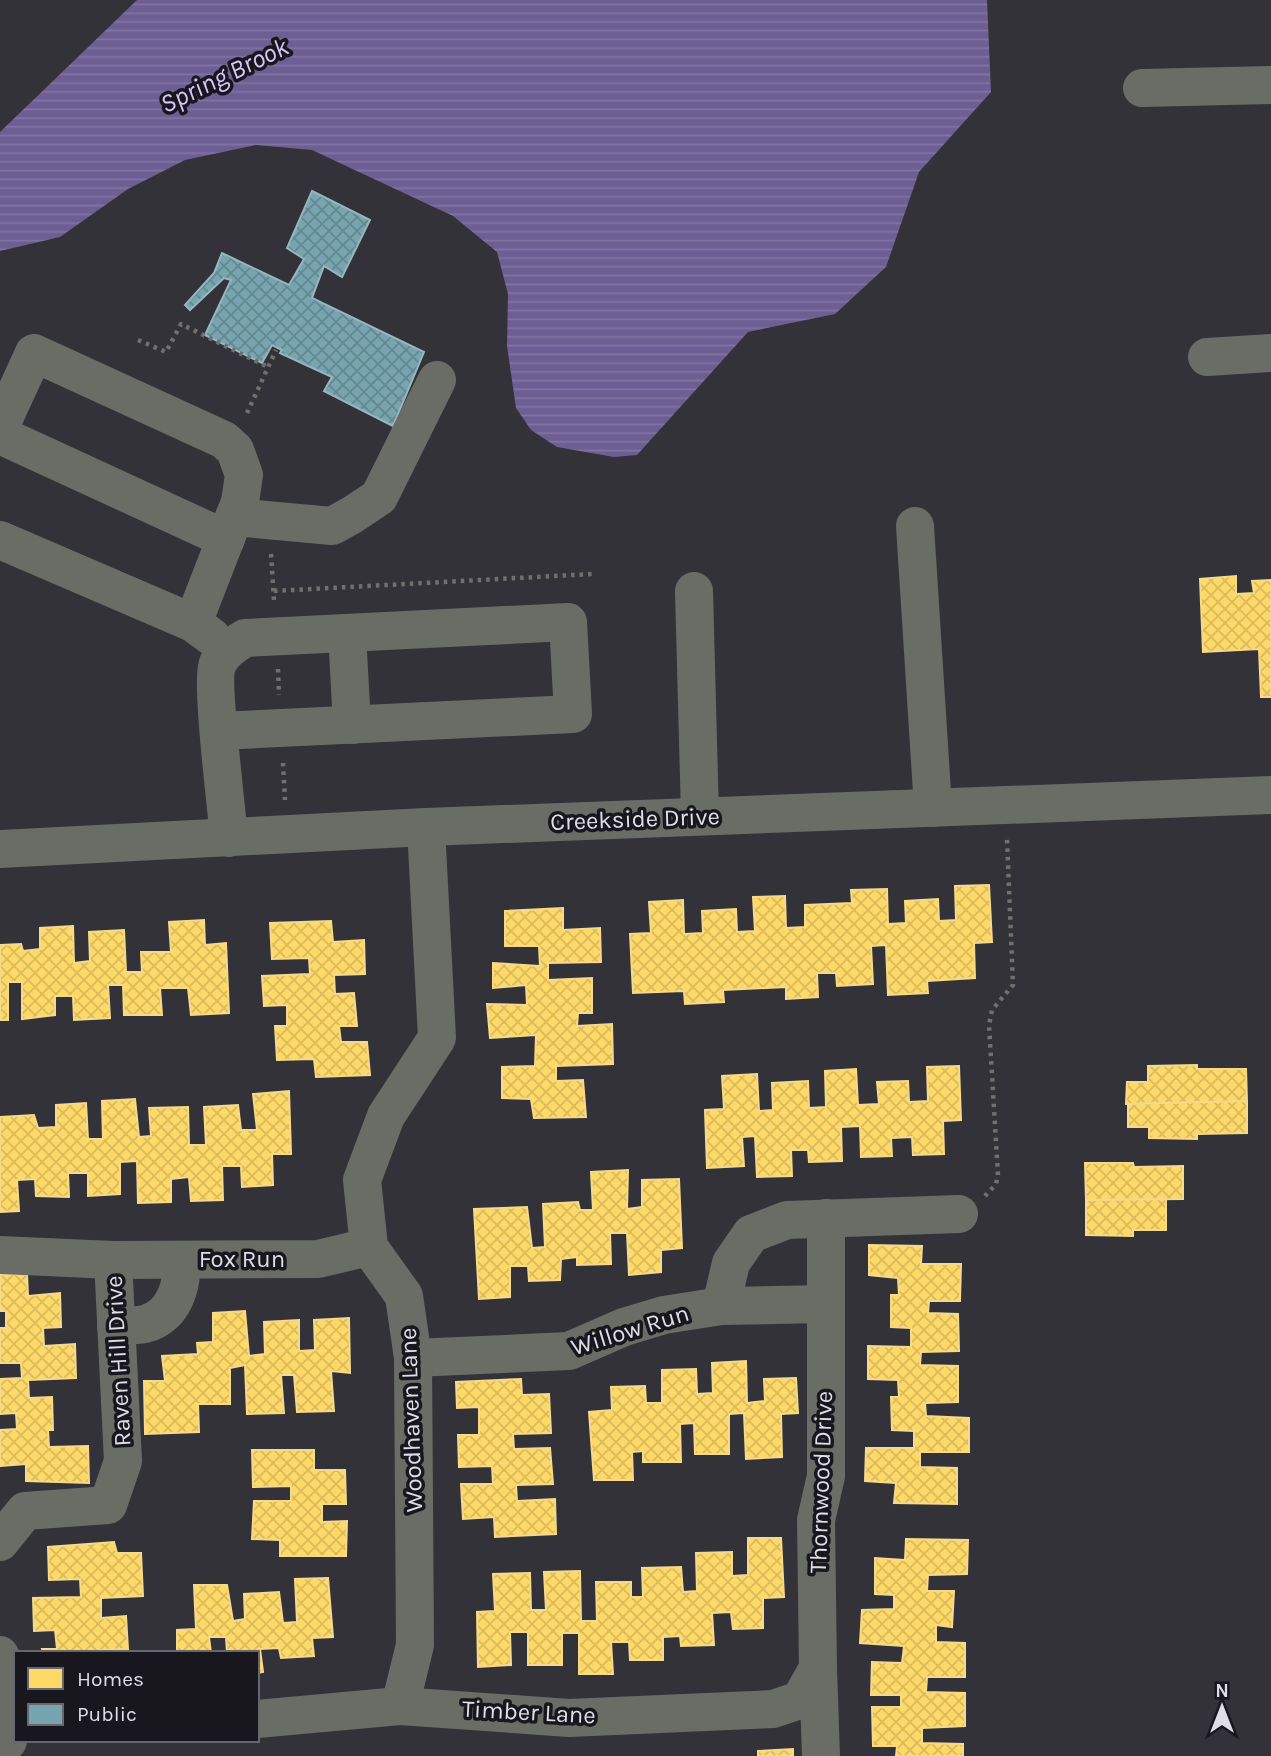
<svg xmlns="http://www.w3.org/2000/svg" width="1271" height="1756" viewBox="0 0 1271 1756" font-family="Karla,sans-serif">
<defs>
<pattern id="water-rules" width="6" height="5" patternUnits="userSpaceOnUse" patternTransform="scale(1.75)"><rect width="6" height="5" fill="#6d5e93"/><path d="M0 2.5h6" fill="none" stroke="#8175a2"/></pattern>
<pattern id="homes-cross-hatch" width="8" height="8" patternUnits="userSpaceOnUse" patternTransform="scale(1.75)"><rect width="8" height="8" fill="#ffd966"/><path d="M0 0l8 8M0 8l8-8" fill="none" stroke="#d9bb5f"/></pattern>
<pattern id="public-cross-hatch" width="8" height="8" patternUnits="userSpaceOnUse" patternTransform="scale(1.75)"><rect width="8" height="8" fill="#76a5af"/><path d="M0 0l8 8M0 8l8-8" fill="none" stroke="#67878f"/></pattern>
</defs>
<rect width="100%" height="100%" fill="#333238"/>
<!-- water -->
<polygon fill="url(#water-rules)" points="137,0 987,0 991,92 919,172 886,267 835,314 748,332 637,455 614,457 557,447 531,430 516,408 507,346 508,294 497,252 453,216 312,150 256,145 185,160 128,189 60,237 0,251 0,132"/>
<!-- homes -->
<g fill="url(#homes-cross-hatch)" stroke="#f5da8c" stroke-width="2">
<polygon points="1236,576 1236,594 1254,593 1252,581 1271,580 1271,697 1261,697 1259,649 1203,652 1200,579"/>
<polygon points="989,885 992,942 974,943 975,978 927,981 928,993 888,995 886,945 871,946 873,984 837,986 836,973 817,973 818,997 786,999 786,987 723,990 724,1002 685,1004 684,991 633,993 630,934 651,933 649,902 683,900 684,934 703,933 702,911 736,909 737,932 755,931 753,897 785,896 786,928 805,927 805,905 852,903 851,890 887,889 888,924 906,923 905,901 938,899 939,921 956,920 955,886"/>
<polygon points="563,908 563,930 600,928 601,962 548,963 548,980 592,978 592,1013 578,1013 577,1026 612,1024 613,1064 556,1066 556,1081 583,1080 586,1117 534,1118 531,1099 502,1098 502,1067 535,1066 536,1035 490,1038 487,1004 527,1005 526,985 493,988 493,963 540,966 539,946 505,946 505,911"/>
<polygon points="204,920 205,945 226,943 229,1013 191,1015 188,988 160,988 162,1015 124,1015 123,985 108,985 110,1018 74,1020 73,996 55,996 55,1015 22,1019 22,982 8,982 8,1020 0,1020 0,945 21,944 23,951 40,949 40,928 73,926 74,963 90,961 89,932 124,930 126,972 142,972 141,952 171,952 169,922"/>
<polygon points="331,921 333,942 364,940 365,974 334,975 335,994 354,993 357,1026 339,1026 341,1042 367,1042 370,1075 316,1077 314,1059 277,1060 275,1026 287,1026 287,1005 264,1006 262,976 310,974 309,958 272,959 270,923"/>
<polygon points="1197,1065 1197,1069 1246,1069 1247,1101 1126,1104 1127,1082 1148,1082 1148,1066"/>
<polygon points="959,1066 961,1120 943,1121 944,1154 913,1155 912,1137 891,1138 892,1156 861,1157 860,1126 841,1127 842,1161 809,1162 808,1150 791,1150 792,1176 757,1177 755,1136 742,1137 744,1166 707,1168 705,1110 724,1109 722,1076 757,1074 759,1111 773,1110 772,1083 808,1081 809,1108 826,1107 825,1071 856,1069 858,1105 879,1104 877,1082 908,1081 909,1102 928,1101 927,1067"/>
<polygon points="289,1091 291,1154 272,1154 273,1185 242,1187 241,1166 222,1166 223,1200 191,1201 189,1177 171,1179 171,1202 138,1203 137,1161 120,1162 120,1194 88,1196 88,1173 68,1173 69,1197 36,1196 35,1179 17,1180 19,1211 0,1212 0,1117 34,1115 38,1128 56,1127 56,1105 86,1103 88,1139 103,1139 102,1101 135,1099 139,1137 151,1136 149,1108 188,1107 189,1145 206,1145 204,1107 238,1105 241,1130 257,1130 253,1094"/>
<polygon points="1247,1101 1247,1133 1197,1134 1197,1139 1149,1138 1149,1127 1128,1127 1128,1104"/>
<polygon points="1085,1163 1133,1163 1134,1167 1183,1166 1183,1199 1086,1200"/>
<polygon points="628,1170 627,1209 642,1207 642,1180 679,1179 682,1248 661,1250 661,1272 629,1275 627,1233 610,1233 611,1264 577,1265 577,1257 561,1259 560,1280 529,1281 528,1266 510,1266 510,1297 479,1299 474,1209 527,1207 532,1248 545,1247 543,1204 578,1202 580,1210 593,1210 591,1172"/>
<polygon points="1166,1199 1166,1230 1133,1230 1133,1236 1086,1235 1086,1200"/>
<polygon points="869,1245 922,1246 921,1264 961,1264 960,1301 929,1301 928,1313 958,1314 959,1351 921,1352 920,1365 958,1366 958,1402 925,1403 926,1416 969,1418 969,1452 920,1452 920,1467 957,1468 957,1504 894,1503 896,1483 865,1481 866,1448 914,1448 914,1431 892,1430 891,1397 899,1397 898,1380 868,1379 868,1346 911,1347 911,1328 891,1327 891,1295 899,1295 898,1278 869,1275"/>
<polygon points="27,1274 28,1296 60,1293 61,1327 43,1328 44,1346 75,1344 76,1378 28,1380 29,1398 52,1397 53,1430 48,1430 49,1447 88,1446 89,1483 26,1481 26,1464 0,1466 0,1430 17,1429 16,1413 0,1414 0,1379 22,1378 21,1363 0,1363 0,1328 6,1328 6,1311 0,1311 0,1275"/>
<polygon points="245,1311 249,1356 265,1354 264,1322 299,1320 299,1351 315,1350 314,1320 349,1318 350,1373 331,1371 334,1411 297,1412 294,1375 281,1375 284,1413 247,1414 245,1365 230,1368 230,1404 198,1404 199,1432 145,1434 144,1381 165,1381 162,1356 198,1354 197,1343 213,1342 213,1313"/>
<polygon points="746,1361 747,1403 765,1401 764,1379 796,1378 798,1413 781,1414 782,1457 746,1459 744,1413 729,1414 729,1454 695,1454 694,1423 680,1424 681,1462 643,1462 643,1451 632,1452 633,1480 594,1480 589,1412 612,1410 611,1387 645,1386 646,1403 662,1403 662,1370 696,1369 697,1394 713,1393 712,1363"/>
<polygon points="521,1379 522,1395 549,1394 551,1433 513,1434 514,1449 550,1448 553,1484 516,1485 517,1501 555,1499 556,1534 495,1537 494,1517 463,1519 461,1484 493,1484 492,1466 459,1467 458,1435 479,1435 479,1407 457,1408 456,1382"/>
<polygon points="252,1450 314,1450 314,1470 345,1470 346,1504 322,1504 322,1522 347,1521 346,1556 280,1556 280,1540 252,1539 254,1501 291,1501 291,1486 253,1487"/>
<polygon points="748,1538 781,1538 784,1597 763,1598 763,1628 733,1629 731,1612 712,1613 714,1645 681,1646 680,1636 663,1637 663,1660 630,1660 629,1642 611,1642 613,1674 579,1674 579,1633 562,1633 562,1665 528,1665 528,1632 510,1632 511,1665 478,1667 477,1612 495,1611 493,1574 530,1573 531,1610 546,1610 544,1572 580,1571 581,1621 597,1621 596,1582 631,1582 631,1597 643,1597 642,1568 681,1567 683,1592 697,1591 696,1553 732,1552 732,1576 748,1575"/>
<polygon points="906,1539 968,1540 967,1574 928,1575 927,1591 954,1591 952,1627 936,1625 936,1642 965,1643 965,1677 927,1677 926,1692 965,1693 965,1726 922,1728 922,1743 963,1744 963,1756 896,1756 897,1746 873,1746 872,1707 901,1707 901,1695 871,1695 872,1662 902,1663 904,1646 860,1643 862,1610 894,1609 894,1595 875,1594 875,1558 905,1560"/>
<polygon points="114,1542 117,1553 141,1553 143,1596 101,1598 101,1618 126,1616 128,1649 99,1650 99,1653 43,1653 42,1649 57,1649 55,1630 34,1631 33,1598 81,1597 80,1579 49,1580 48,1547"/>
<polygon points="328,1578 333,1637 312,1638 314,1656 281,1658 279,1648 260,1649 263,1672 257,1673 257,1653 227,1653 226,1637 209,1637 211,1653 177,1653 177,1630 196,1629 194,1585 227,1585 233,1621 245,1619 244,1594 279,1592 283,1623 297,1622 295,1579"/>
<polygon points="793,1749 793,1756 758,1756 758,1751"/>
</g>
<!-- public -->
<polygon fill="url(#public-cross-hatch)" stroke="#96b6c0" stroke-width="2" points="312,191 370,220 342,277 324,266 312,298 424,352 393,426 324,391 332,377 280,353 282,350 272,345 262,363 205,335 231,280 224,278 190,310 185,305 214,273 222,253 289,285 304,259 287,248"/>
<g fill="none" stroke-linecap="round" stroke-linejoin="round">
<!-- path -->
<g stroke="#6f716e" stroke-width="4.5" stroke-dasharray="3.5 5" stroke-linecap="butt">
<polyline points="138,340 166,352 181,324 268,367"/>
<polyline points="247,413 276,350"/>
<polyline points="271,554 274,601"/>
<polyline points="274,591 592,574"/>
<polyline points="278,669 279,695"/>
<polyline points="283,763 285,800"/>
<polyline points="985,1196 996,1184 998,1175 989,1025 992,1010 1013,985 1007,839"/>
</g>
<!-- minor -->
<g stroke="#696d65" stroke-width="38">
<polyline points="1142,88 1271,85"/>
<polyline points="1207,357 1271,353"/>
<polyline points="0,427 34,353 224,440 235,450 244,475 240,502 193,623"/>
<polyline points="0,435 226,539"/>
<polyline points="234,517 332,526 352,515 379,497 437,380"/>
<polyline points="915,526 933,808"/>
<polyline points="0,540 193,623 212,637"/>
<polyline points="694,591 700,816"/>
<polyline points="347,633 352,725"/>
<path d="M219,731L573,714L568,622L245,638C234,645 224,651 218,663C210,679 227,811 229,838"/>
<polyline points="0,849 426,827 1271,795"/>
<polyline points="0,1255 113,1260 318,1259 369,1247"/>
<polyline points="721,1306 731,1263 751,1234 787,1220 959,1214"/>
<path d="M116,1326C125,1325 136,1326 145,1324C174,1316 183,1286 181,1260"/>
<polyline points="413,1358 569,1351 624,1327 664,1315 721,1306 824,1304"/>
<polyline points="0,1542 25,1511 108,1505 123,1461 113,1260"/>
<polyline points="0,1655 8,1741"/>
<polyline points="818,1668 821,1756"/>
<polyline points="400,1706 415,1645 413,1358 404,1296 369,1247 362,1180 386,1116 437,1038 426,827"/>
<polyline points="257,1719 400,1706 569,1718 773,1709 800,1700 818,1668 816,1520 826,1476 826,1218"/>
</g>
</g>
<g text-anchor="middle" stroke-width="7" stroke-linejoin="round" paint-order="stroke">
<!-- street labels -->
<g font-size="24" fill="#dfdde6" stroke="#19171e">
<text transform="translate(635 819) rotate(-2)" y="8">Creekside Drive</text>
<text x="242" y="1267">Fox Run</text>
<text transform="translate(630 1330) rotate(-17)" y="8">Willow Run</text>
<text transform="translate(118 1361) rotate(-93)" y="8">Raven Hill Drive</text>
<text transform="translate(411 1420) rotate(-92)" y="8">Woodhaven Lane</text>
<text transform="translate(821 1482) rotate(-88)" y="8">Thornwood Drive</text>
<text transform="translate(529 1712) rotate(3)" y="8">Timber Lane</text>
</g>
<!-- water labels -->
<g font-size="26" font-style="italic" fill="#d5c7fb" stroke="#19171e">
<text transform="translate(224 75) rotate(-26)" y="9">Spring Brook</text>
</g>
</g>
<!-- legend -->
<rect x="14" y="1651" width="245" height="91" fill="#19171e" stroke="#68666e" stroke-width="2"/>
<rect x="28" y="1668" width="35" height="21" fill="#ffd966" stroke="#68666e" stroke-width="2"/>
<text x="77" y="1686" font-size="21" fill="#dfdde6">Homes</text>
<rect x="28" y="1704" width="35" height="21" fill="#76a5af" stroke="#68666e" stroke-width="2"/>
<text x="77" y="1721" font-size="21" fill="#dfdde6">Public</text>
<!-- north arrow -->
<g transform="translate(1222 1707)" stroke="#19171e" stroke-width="5" paint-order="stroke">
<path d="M0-5L12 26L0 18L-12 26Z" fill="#dfdde6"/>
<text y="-10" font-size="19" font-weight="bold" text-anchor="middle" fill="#dfdde6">N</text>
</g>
</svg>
